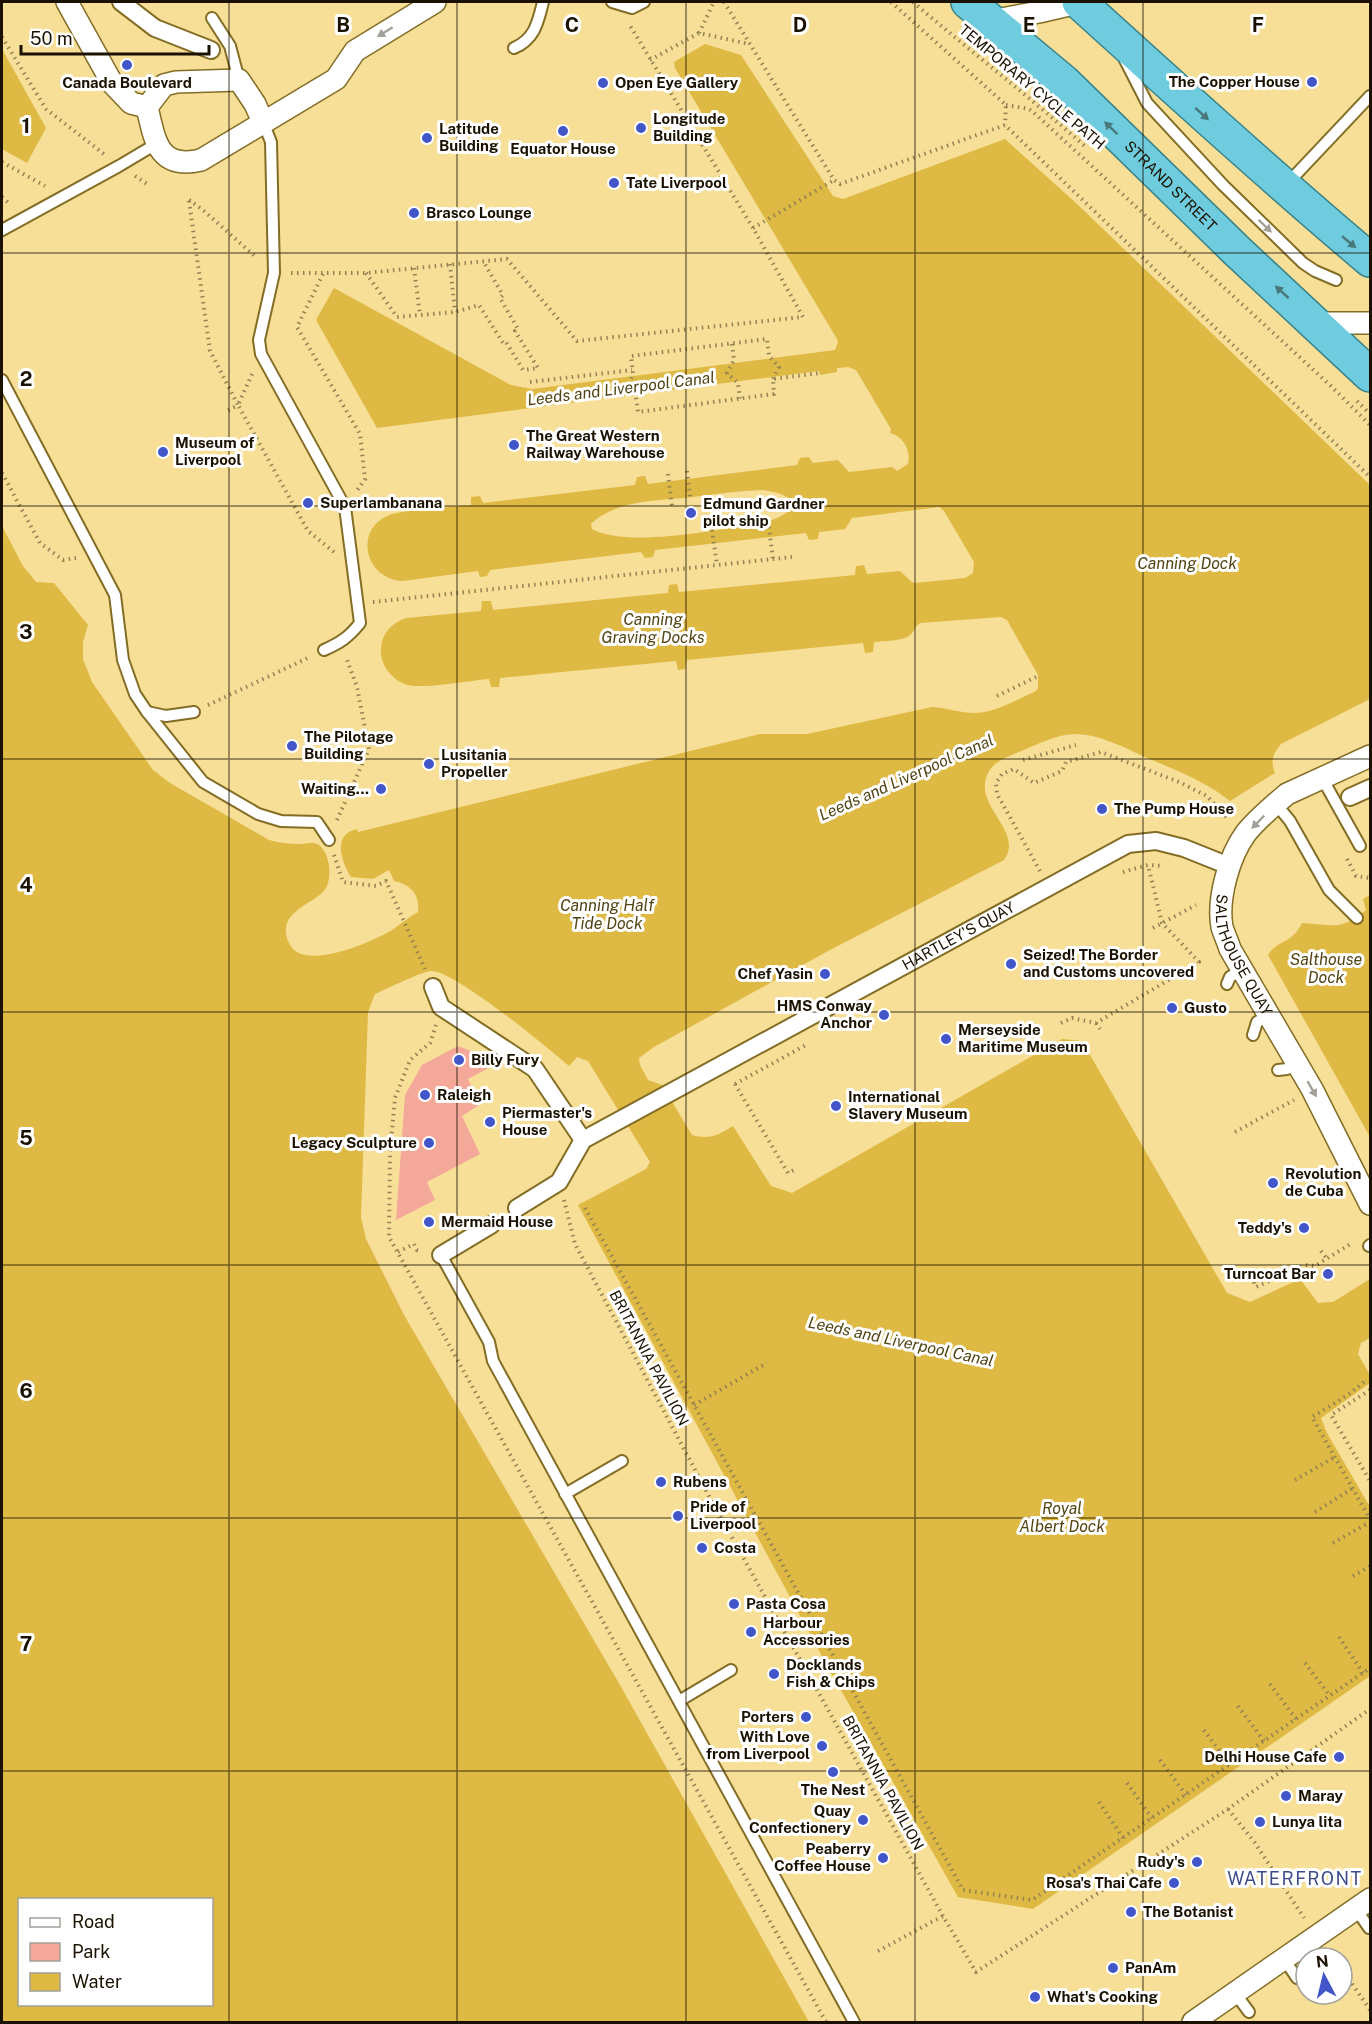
<svg xmlns="http://www.w3.org/2000/svg" width="1372" height="2024" viewBox="0 0 1372 2024" font-family="'Public Sans',sans-serif">
<rect width="100%" height="100%" fill="#f8df98"/>
<!-- green -->
<polygon fill="#f4a899" points="458,1046 476,1053 492,1066 468,1079 479,1105 462,1116 480,1154 427,1182 435,1200 396,1220 405,1095 422,1065"/>
<!-- water -->
<g fill="#deb943" fill-rule="evenodd">
<path d="M705,44L741,55L833,196L843,199L1005,139L1076,203L1370,485V699L1281,744C1273,754 1270,760 1275,773L1230,801C1205,781 1175,770 1145,757C1123,747 1101,735 1076,734C1057,734 1036,745 1019,752C1002,759 987,764 985,784C982,810 1023,835 1004,860L828,951L654,1047L639,1058L640,1065L648,1080L662,1085L692,1135C709,1140 719,1135 733,1126L771,1186L792,1193L1062,1039L1082,1041L1227,1293L1250,1302L1300,1279L1318,1303L1333,1302L1370,1279V1338L1361,1343L1358,1354L1370,1375V1383L1321,1418L1327,1433L1370,1507V1676L1033,1909L958,1897L824,1660L578,1205L646,1169L650,1162L588,1061L577,1057L569,1066C548,1048 454,970 431,971C421,972 386,989 375,994L368,1012L361,1217L366,1239L404,1315L620,1685L809,2022H2V526L23,566L36,582L54,583L88,625L83,642V659L92,682L153,770L170,783L269,840C280,843 290,844 301,844C304,844 311,842 314,843C317,844 320,845 322,848C329,856 331,872 328,883C324,900 295,904 287,923C284,932 287,942 293,949C312,968 372,942 392,930C401,924 409,917 418,912C420,894 411,885 394,881L389,870L373,879L351,877C341,861 332,834 357,829L358,832L760,734H807L932,707C947,708 960,713 975,713C994,713 1016,700 1034,692L1038,689V675L1007,620L1001,617L920,623C914,627 915,631 910,635C905,641 882,641 874,642L873,652L865,653L863,643L687,660L685,669L678,670L676,661L500,678L499,687H491L489,679C464,681 438,687 414,686C396,685 379,667 381,648C382,633 392,623 406,618L481,611L482,601H491L493,610L668,593L669,585L677,584L679,592L855,575L856,566L864,565L867,574L900,571L912,582L915,583L965,578L973,573L974,562L944,511L939,507L852,518L845,529L819,532L818,539L809,540L806,533L655,550L653,557L645,558L641,552L490,570L487,576L480,577L478,571L403,581C365,579 354,531 387,516C404,509 450,507 471,505V497L480,496L483,503L635,485L637,477L645,476L648,484L797,465L800,458L809,457L813,463L838,460L849,472L892,467L897,471L908,464C911,450 903,436 890,433L891,429L856,370L848,367L837,368V372L820,375L819,371L377,428L316,320L334,288L511,385L532,389L835,350L838,342L837,339L675,68L674,62ZM762,490C772,491 805,497 786,513C777,520 763,522 753,525C712,530 627,548 592,529L591,524C617,499 659,501 693,497C716,494 739,491 762,490ZM20,1900H212V2004H20Z"/>
<polygon points="2,49 46,128 27,163 2,149"/>
<path d="M1370,895V1137L1268,955C1277,940 1292,944 1302,923C1332,925 1342,931 1366,910L1363,899Z"/>
</g>
<g fill="none" stroke-linecap="round" stroke-linejoin="round">
<!-- service casing -->
<g stroke="#836d25" stroke-width="14">
<g id="service">
<polyline points="612,2 632,8 644,2"/>
<polyline points="212,18 230,46 239,80"/>
<path d="M514,48C535,39 538,22 543,2"/>
<polyline points="1125,60 1147,103 1223,185 1303,263 1315,271 1336,280"/>
<path d="M263,122L271,142L274,273L259,340L261,354L345,507L360,623C349,637 340,643 324,650"/>
<polyline points="1286,185 1370,96"/>
<polyline points="2,230 119,166 156,144"/>
<polyline points="2,380 115,595 123,660 135,694 147,712 203,782 258,814 281,821 317,822 329,840"/>
<polyline points="147,712 166,716 194,712"/>
<polyline points="1322,778 1360,846"/>
<polyline points="1276,804 1290,821 1329,890 1357,918"/>
<polyline points="1227,984 1230,977 1241,970"/>
<polyline points="1253,1035 1257,1022 1268,1016"/>
<polyline points="1278,1070 1287,1069 1296,1063"/>
<polyline points="1369,1246 1370,1245"/>
<polyline points="441,1255 489,1342 493,1361 854,2022"/>
<polyline points="565,1494 622,1461"/>
<polyline points="679,1701 731,1670"/>
<polyline points="1356,1909 1369,1928"/>
<polyline points="1284,1959 1297,1978"/>
<polyline points="1235,1993 1249,2012"/>
</g>
</g>
<!-- pedestrian casing -->
<g stroke="#836d25" stroke-width="20">
<g id="pedestrian">
<polyline points="121,2 155,28 211,50"/>
<polyline points="1350,797 1370,788"/>
<polyline points="433,987 441,1007 535,1069 583,1140"/>
<path id="s1" d="M517,1208L559,1182L583,1140L1128,844L1156,841L1184,848L1229,866"/>
<polyline points="441,1255 491,1225"/>
</g>
</g>
<!-- minor casing -->
<g stroke="#836d25" stroke-width="24">
<g id="minor">
<polyline points="67,2 112,83 131,103 147,107"/>
<polyline points="990,21 1039,12 1082,2"/>
<path d="M263,122L255,104L239,80L176,82L164,85L147,107C155,141 158,170 201,160L336,79L355,51L435,2"/>
<polyline points="1316,323 1370,323"/>
<path id="s2" d="M1370,756L1287,794C1273,806 1257,819 1246,833C1229,856 1217,899 1222,927C1224,934 1228,942 1230,949L1312,1089L1370,1204"/>
<polyline points="1193,2022 1370,1899"/>
</g>
</g>
<!-- trunk casing -->
<g stroke="#39838a" stroke-width="36">
<g id="trunk">
<path id="s3" d="M968,2L1064,82L1236,250L1370,375"/>
<path d="M1079,2C1175,89 1271,176 1370,260"/>
</g>
</g>
<!-- path -->
<g stroke="#948253" stroke-width="4" stroke-dasharray="1.5 4.5" stroke-linecap="butt">
<polyline points="724,2 834,180 840,184 1005,125 1370,477"/>
<polyline points="891,2 1006,105 1005,125"/>
<path d="M913,2C970,51 1030,97 1087,148"/>
<polyline points="699,33 714,2"/>
<polyline points="2,37 46,109 104,154"/>
<polyline points="650,60 699,33 749,44"/>
<polyline points="1006,105 1029,109 1032,111 1332,387 1370,425"/>
<polyline points="2,162 45,186"/>
<polyline points="135,176 150,186"/>
<polyline points="2,197 11,205"/>
<polyline points="189,200 203,210 257,258"/>
<polyline points="189,201 210,351 238,405 227,411"/>
<polyline points="753,228 834,180"/>
<polyline points="450,264 455,312"/>
<polyline points="414,268 420,315"/>
<polyline points="291,273 366,273 507,259 577,341 803,317 753,228 629,24"/>
<polyline points="366,273 397,317 455,312 479,305 503,343 506,342 523,370 538,368 515,331 518,329 500,298 503,295 483,261"/>
<polyline points="323,274 297,327 360,434 365,479 356,492"/>
<polyline points="732,344 734,360 727,373 738,383 740,399"/>
<polyline points="252,374 238,405 308,531 334,552"/>
<polyline points="773,379 779,367 769,356 767,339 631,356 633,374 628,386 636,397 638,412 774,394 773,379 820,373"/>
<polyline points="530,382 632,370"/>
<polyline points="1357,401 1370,414"/>
<polyline points="687,471 690,497"/>
<polyline points="2,473 40,543 63,560 76,558"/>
<polyline points="668,474 672,506"/>
<polyline points="768,521 773,559"/>
<polyline points="712,530 717,565"/>
<polyline points="373,602 792,557"/>
<polyline points="997,696 1038,676"/>
<polyline points="208,705 310,657"/>
<polyline points="1023,760 1076,745"/>
<polyline points="337,820 369,749 357,687 346,657"/>
<polyline points="334,855 343,882 376,886 386,881 425,969"/>
<polyline points="1347,859 1356,876 1370,878"/>
<polyline points="1040,871 997,794 996,783 1002,774 1014,769 1034,783 1062,771 1066,762 1101,752 1179,782 1207,796 1228,819"/>
<polyline points="1123,872 1148,865 1163,866"/>
<polyline points="1153,928 1196,905"/>
<polyline points="1061,1023 1072,1018 1096,1023 1199,962 1162,923 1148,865"/>
<polyline points="1096,1023 1100,1029"/>
<polyline points="436,1025 430,1043 410,1060 395,1098 390,1152 389,1237 826,2022"/>
<polyline points="735,1084 806,1045"/>
<polyline points="735,1084 788,1173 796,1169"/>
<polyline points="1235,1132 1294,1100"/>
<polyline points="564,1200 575,1244 710,1498 943,1916 976,1972 1228,1809 1370,1709"/>
<polyline points="585,1208 963,1890 1032,1900 1370,1668"/>
<polyline points="1321,1251 1327,1259"/>
<polyline points="398,1252 414,1244 417,1250 422,1251"/>
<polyline points="1254,1282 1256,1287 1305,1265 1315,1266 1352,1243"/>
<polyline points="1364,1382 1348,1395 1312,1417 1370,1519"/>
<polyline points="1370,1390 1331,1415 1370,1481"/>
<polyline points="694,1405 767,1363"/>
<polyline points="1295,1480 1335,1457"/>
<polyline points="1315,1512 1353,1488"/>
<polyline points="1333,1543 1370,1522"/>
<polyline points="1353,1576 1370,1566"/>
<polyline points="1339,1637 1363,1673"/>
<polyline points="1305,1663 1330,1696"/>
<polyline points="1270,1684 1296,1719"/>
<polyline points="1238,1706 1264,1741"/>
<polyline points="1204,1730 1230,1765"/>
<polyline points="1160,1760 1186,1795"/>
<polyline points="1127,1783 1152,1818"/>
<polyline points="1099,1802 1123,1838"/>
<polyline points="1228,1809 1255,1843 1304,1918"/>
<polyline points="878,1951 943,1916"/>
<polyline points="1342,1969 1370,2010"/>
</g>
<!-- service -->
<use href="#service" stroke="#fff" stroke-width="10"/>
<!-- pedestrian -->
<use href="#pedestrian" stroke="#fff" stroke-width="16"/>
<!-- minor -->
<use href="#minor" stroke="#fff" stroke-width="21"/>
<!-- trunk -->
<use href="#trunk" stroke="#6eccde" stroke-width="33"/>
</g>
<!-- one-way arrows -->
<defs><path id="oneway-solid" d="M-6-.8H1V-3.2L6.5 0L1 3.2V.8H-6Z" transform="scale(1.5)"/></defs>
<g fill="#a3a099">
<use href="#oneway-solid" transform="translate(385 32) rotate(148)"/>
<use href="#oneway-solid" transform="translate(1265 226) rotate(44)"/>
<use href="#oneway-solid" transform="translate(1258 822) rotate(134)"/>
<use href="#oneway-solid" transform="translate(1312 1089) rotate(60)"/>
</g>
<g fill="#48787a">
<use href="#oneway-solid" transform="translate(1202 114) rotate(42)"/>
<use href="#oneway-solid" transform="translate(1111 128) rotate(-136)"/>
<use href="#oneway-solid" transform="translate(1349 242) rotate(40)"/>
<use href="#oneway-solid" transform="translate(1282 292) rotate(-138)"/>
</g>
<!-- grid -->
<path fill="none" stroke="#1a1100" stroke-width="1.5" stroke-opacity="0.55" d="M229,2V2022M457,2V2022M686,2V2022M915,2V2022M1143,2V2022M2,253H1370M2,506H1370M2,759H1370M2,1012H1370M2,1265H1370M2,1518H1370M2,1771H1370"/>
<!-- markers -->
<g fill="#4256c9" stroke="#fff" stroke-width="2">
<circle cx="127" cy="65" r="6"/>
<circle cx="1312" cy="82" r="6"/>
<circle cx="603" cy="83" r="6"/>
<circle cx="641" cy="128" r="6"/>
<circle cx="563" cy="131" r="6"/>
<circle cx="427" cy="138" r="6"/>
<circle cx="614" cy="183" r="6"/>
<circle cx="414" cy="213" r="6"/>
<circle cx="514" cy="445" r="6"/>
<circle cx="163" cy="452" r="6"/>
<circle cx="308" cy="503" r="6"/>
<circle cx="691" cy="513" r="6"/>
<circle cx="292" cy="746" r="6"/>
<circle cx="429" cy="764" r="6"/>
<circle cx="381" cy="789" r="6"/>
<circle cx="1102" cy="809" r="6"/>
<circle cx="1011" cy="964" r="6"/>
<circle cx="825" cy="974" r="6"/>
<circle cx="1172" cy="1008" r="6"/>
<circle cx="884" cy="1015" r="6"/>
<circle cx="946" cy="1039" r="6"/>
<circle cx="459" cy="1060" r="6"/>
<circle cx="425" cy="1095" r="6"/>
<circle cx="836" cy="1106" r="6"/>
<circle cx="490" cy="1122" r="6"/>
<circle cx="429" cy="1143" r="6"/>
<circle cx="1273" cy="1183" r="6"/>
<circle cx="429" cy="1222" r="6"/>
<circle cx="1304" cy="1228" r="6"/>
<circle cx="1328" cy="1274" r="6"/>
<circle cx="661" cy="1482" r="6"/>
<circle cx="678" cy="1516" r="6"/>
<circle cx="702" cy="1548" r="6"/>
<circle cx="734" cy="1604" r="6"/>
<circle cx="751" cy="1632" r="6"/>
<circle cx="774" cy="1674" r="6"/>
<circle cx="806" cy="1717" r="6"/>
<circle cx="822" cy="1746" r="6"/>
<circle cx="1339" cy="1757" r="6"/>
<circle cx="833" cy="1772" r="6"/>
<circle cx="1286" cy="1796" r="6"/>
<circle cx="863" cy="1820" r="6"/>
<circle cx="1260" cy="1822" r="6"/>
<circle cx="883" cy="1858" r="6"/>
<circle cx="1197" cy="1862" r="6"/>
<circle cx="1174" cy="1883" r="6"/>
<circle cx="1131" cy="1912" r="6"/>
<circle cx="1113" cy="1968" r="6"/>
<circle cx="1035" cy="1997" r="6"/>
</g>
<g text-anchor="middle" stroke-width="6" stroke-linejoin="round" paint-order="stroke">
<!-- poi labels -->
<g font-size="15" font-weight="bold" fill="#1a1100" stroke="#fff" text-anchor="start">
<text x="1300" y="87" text-anchor="end">The Copper House</text>
<text x="127" y="88" text-anchor="middle">Canada Boulevard</text>
<text x="615" y="88">Open Eye Gallery</text>
<text x="653" y="124">Longitude<tspan x="653" dy="17">Building</tspan></text>
<text x="439" y="134">Latitude<tspan x="439" dy="17">Building</tspan></text>
<text x="563" y="154" text-anchor="middle">Equator House</text>
<text x="626" y="188">Tate Liverpool</text>
<text x="426" y="218">Brasco Lounge</text>
<text x="526" y="441">The Great Western<tspan x="526" dy="17">Railway Warehouse</tspan></text>
<text x="175" y="448">Museum of<tspan x="175" dy="17">Liverpool</tspan></text>
<text x="320" y="508">Superlambanana</text>
<text x="703" y="509">Edmund Gardner<tspan x="703" dy="17">pilot ship</tspan></text>
<text x="304" y="742">The Pilotage<tspan x="304" dy="17">Building</tspan></text>
<text x="441" y="760">Lusitania<tspan x="441" dy="17">Propeller</tspan></text>
<text x="369" y="794" text-anchor="end">Waiting...</text>
<text x="1114" y="814">The Pump House</text>
<text x="1023" y="960">Seized! The Border<tspan x="1023" dy="17">and Customs uncovered</tspan></text>
<text x="813" y="979" text-anchor="end">Chef Yasin</text>
<text x="872" y="1011" text-anchor="end">HMS Conway<tspan x="872" dy="17">Anchor</tspan></text>
<text x="1184" y="1013">Gusto</text>
<text x="958" y="1035">Merseyside<tspan x="958" dy="17">Maritime Museum</tspan></text>
<text x="471" y="1065">Billy Fury</text>
<text x="437" y="1100">Raleigh</text>
<text x="848" y="1102">International<tspan x="848" dy="17">Slavery Museum</tspan></text>
<text x="502" y="1118">Piermaster's<tspan x="502" dy="17">House</tspan></text>
<text x="417" y="1148" text-anchor="end">Legacy Sculpture</text>
<text x="1285" y="1179">Revolution<tspan x="1285" dy="17">de Cuba</tspan></text>
<text x="441" y="1227">Mermaid House</text>
<text x="1292" y="1233" text-anchor="end">Teddy's</text>
<text x="1316" y="1279" text-anchor="end">Turncoat Bar</text>
<text x="673" y="1487">Rubens</text>
<text x="690" y="1512">Pride of<tspan x="690" dy="17">Liverpool</tspan></text>
<text x="714" y="1553">Costa</text>
<text x="746" y="1609">Pasta Cosa</text>
<text x="763" y="1628">Harbour<tspan x="763" dy="17">Accessories</tspan></text>
<text x="786" y="1670">Docklands<tspan x="786" dy="17">Fish &amp; Chips</tspan></text>
<text x="794" y="1722" text-anchor="end">Porters</text>
<text x="810" y="1742" text-anchor="end">With Love<tspan x="810" dy="17">from Liverpool</tspan></text>
<text x="1327" y="1762" text-anchor="end">Delhi House Cafe</text>
<text x="833" y="1795" text-anchor="middle">The Nest</text>
<text x="1298" y="1801">Maray</text>
<text x="851" y="1816" text-anchor="end">Quay<tspan x="851" dy="17">Confectionery</tspan></text>
<text x="1272" y="1827">Lunya lita</text>
<text x="871" y="1854" text-anchor="end">Peaberry<tspan x="871" dy="17">Coffee House</tspan></text>
<text x="1185" y="1867" text-anchor="end">Rudy's</text>
<text x="1162" y="1888" text-anchor="end">Rosa's Thai Cafe</text>
<text x="1143" y="1917">The Botanist</text>
<text x="1125" y="1973">PanAm</text>
<text x="1047" y="2002">What's Cooking</text>
</g>
<!-- street labels -->
<g font-size="15" fill="#1a1100" stroke="#fff">
<text transform="translate(1032 87) rotate(40)" y="5">TEMPORARY CYCLE PATH</text>
<text dy="5" stroke="none"><textPath href="#s3" startOffset="274">STRAND STREET</textPath></text>
<text dy="5" stroke="none"><textPath href="#s1" startOffset="525">HARTLEY'S QUAY</textPath></text>
<text dy="5" stroke="none"><textPath href="#s2" startOffset="280">SALTHOUSE QUAY</textPath></text>
<text transform="translate(649 1358) rotate(62)" y="5">BRITANNIA PAVILION</text>
<text transform="translate(883 1783) rotate(61)" y="5">BRITANNIA PAVILION</text>
</g>
<!-- water labels -->
<g font-size="16" font-style="italic" fill="#534414" stroke="#fff">
<text transform="translate(621 388) rotate(-7)" y="6">Leeds and Liverpool Canal</text>
<text x="1187" y="569">Canning Dock</text>
<text x="653" y="625">Canning<tspan x="653" dy="18">Graving Docks</tspan></text>
<text transform="translate(906 777) rotate(-24)" y="6">Leeds and Liverpool Canal</text>
<text x="607" y="911">Canning Half<tspan x="607" dy="18">Tide Dock</tspan></text>
<text x="1326" y="965">Salthouse<tspan x="1326" dy="18">Dock</tspan></text>
<text transform="translate(901 1341) rotate(12)" y="6">Leeds and Liverpool Canal</text>
<text x="1062" y="1514">Royal<tspan x="1062" dy="18">Albert Dock</tspan></text>
</g>
<!-- quarter labels -->
<g font-size="18" letter-spacing="1.5" fill="#3d4c88" stroke="#fff">
<text x="1295" y="1885">WATERFRONT</text>
</g>
</g>
<g font-size="20" text-anchor="middle" font-weight="bold" fill="#1a1100" stroke="#fff" stroke-width="6" stroke-linejoin="round" paint-order="stroke">
<text x="343" y="32">B</text>
<text x="572" y="32">C</text>
<text x="800" y="32">D</text>
<text x="1029" y="32">E</text>
<text x="1258" y="32">F</text>
<text x="26" y="133">1</text>
<text x="26" y="386">2</text>
<text x="26" y="639">3</text>
<text x="26" y="892">4</text>
<text x="26" y="1145">5</text>
<text x="26" y="1398">6</text>
<text x="26" y="1651">7</text>
</g>
<!-- border -->
<rect width="1372" height="2024" fill="none" stroke="#1a1100" stroke-width="6"/>
<!-- legend -->
<rect x="18" y="1898" width="195" height="108" fill="#ffffff" stroke="#a3a099" stroke-width="1.5"/>
<rect x="30" y="1918" width="30" height="9" fill="#ffffff" stroke="#a3a099" stroke-width="1.5"/>
<text x="72" y="1928" font-size="18" fill="#1a1100">Road</text>
<rect x="30" y="1943" width="30" height="18" fill="#f4a899" stroke="#a3a099" stroke-width="1.5"/>
<text x="72" y="1958" font-size="18" fill="#1a1100">Park</text>
<rect x="30" y="1973" width="30" height="18" fill="#deb943" stroke="#a3a099" stroke-width="1.5"/>
<text x="72" y="1988" font-size="18" fill="#1a1100">Water</text>
<!-- north arrow -->
<g transform="translate(1324 1976) rotate(353)"><circle r="28" fill="#ffffff" stroke="#a3a099" stroke-width="1.5"/>
<path d="M0-4.5L10 22L0 15L-10 22Z" fill="#4256c9"/>
<text y="-9" font-size="16" font-weight="bold" text-anchor="middle" fill="#1a1100">N</text>
</g>
<!-- scale -->
<path d="M21 45v9h188v-9" fill="none" stroke="#1a1100" stroke-width="3"/>
<text x="30" y="45" font-size="18" fill="#1a1100" stroke="#ffffff" stroke-width="4.5" paint-order="stroke">50 m</text>
</svg>
